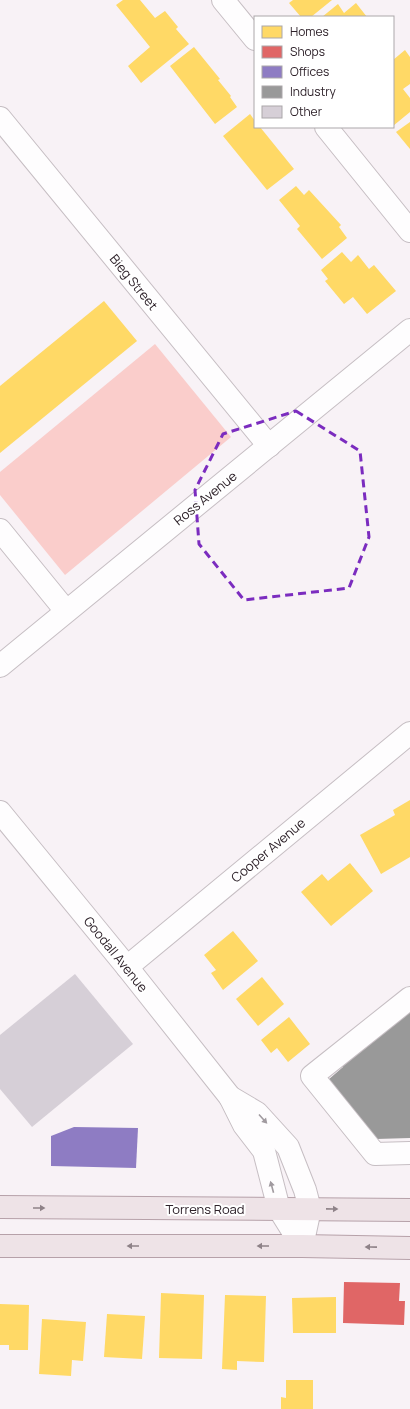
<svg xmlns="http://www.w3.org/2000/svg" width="410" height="1409" viewBox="0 0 410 1409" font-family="Manrope,sans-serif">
<rect width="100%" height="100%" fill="#f8f2f6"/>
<!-- green -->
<polygon fill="#facdcb" points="155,344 231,437 65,575 0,495 0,472"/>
<!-- homes -->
<g fill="#ffd966">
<polygon points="123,0 140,0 155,18 165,11 178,27 176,29 189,44 141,83 128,66 150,47 116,5"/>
<polygon points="293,0 332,0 311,17 301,17 289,3"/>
<polygon points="356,3 367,17 322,17 338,4 344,13"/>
<polygon points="194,47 220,79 218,80 231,96 230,97 237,107 215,124 170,66"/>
<polygon points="405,50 410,57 410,84 403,89 410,98 410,112 393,126 393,60"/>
<polygon points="250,114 255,121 255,127 260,127 294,169 267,190 223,136"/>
<polygon points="410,122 410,149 396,132"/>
<polygon points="296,186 304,195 309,190 341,225 339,227 347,238 322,259 297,229 300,226 279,200"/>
<polygon points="342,252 351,262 358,255 369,269 374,265 396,291 367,314 353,297 344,304 325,281 328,279 321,270"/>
<polygon points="104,301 137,341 0,453 0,386"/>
<polygon points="410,800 410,857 381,874 360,835 395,815 393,810"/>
<polygon points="350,863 373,891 331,926 301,892 322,874 328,881"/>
<polygon points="233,931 258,961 223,990 211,973 216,970 204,955"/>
<polygon points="262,977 284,1004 258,1026 236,999"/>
<polygon points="289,1017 310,1044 288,1062 277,1048 271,1053 261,1040"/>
<polygon points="161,1293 204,1295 202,1359 159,1358"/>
<polygon points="225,1295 266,1296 264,1362 237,1361 237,1370 222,1369"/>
<polygon points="336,1297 336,1333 293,1333 292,1298"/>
<polygon points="0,1304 29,1305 28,1350 9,1350 9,1345 0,1345"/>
<polygon points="107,1314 145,1316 142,1359 104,1357"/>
<polygon points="42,1319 86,1322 83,1361 72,1360 71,1376 39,1374"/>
<polygon points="286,1380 313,1380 313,1409 281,1409 281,1397 286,1398"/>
</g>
<!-- shops -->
<polygon fill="#e06666" points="344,1282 400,1283 399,1301 405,1301 404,1325 343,1323"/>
<!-- offices -->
<polygon fill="#8e7cc3" points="74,1127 138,1128 136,1168 51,1166 51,1136"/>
<!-- industry -->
<polygon fill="#999" points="410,1008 410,1138 376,1139 328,1080 343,1067 341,1064"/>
<!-- building -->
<polygon fill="#d6cfd7" points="75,974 133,1044 32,1127 0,1089 0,1035"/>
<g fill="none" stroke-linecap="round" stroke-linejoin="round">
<!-- minor casing -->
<g stroke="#c6bec3" stroke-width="24">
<g id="minor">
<polyline points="223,0 255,39"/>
<polyline points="0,118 269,446"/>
<polyline points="326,127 410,231"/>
<polyline points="0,530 66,611"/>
<polyline points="0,666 410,330"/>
<polyline points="0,812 127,967 230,1097 244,1125 264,1151 279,1209 302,1246"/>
<polyline points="127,967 410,733"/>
<polyline points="410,998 312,1076 375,1154 410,1153"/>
<polyline points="230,1097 257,1113 288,1147 305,1190 310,1209 302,1246"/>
</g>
</g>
<!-- major casing -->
<g stroke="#b6a1a9" stroke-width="24">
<g id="major">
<polyline points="0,1207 410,1210"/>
<polyline points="0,1246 302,1246 410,1248"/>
</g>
</g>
<!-- minor -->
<use href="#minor" stroke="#fefdfe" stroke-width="22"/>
<!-- major -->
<use href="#major" stroke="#eee3e7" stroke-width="22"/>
</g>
<!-- one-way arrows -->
<defs><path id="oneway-solid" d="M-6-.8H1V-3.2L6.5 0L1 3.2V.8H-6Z"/></defs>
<g fill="#a09a9f">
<use href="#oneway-solid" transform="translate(263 1119) rotate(48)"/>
<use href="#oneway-solid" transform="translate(272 1187) rotate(-105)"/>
</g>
<g fill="#8e8288">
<use href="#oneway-solid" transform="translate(39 1208)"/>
<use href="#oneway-solid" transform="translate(332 1209) rotate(1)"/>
<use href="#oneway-solid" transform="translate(133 1246) rotate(-180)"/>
<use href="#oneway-solid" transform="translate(263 1246) rotate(-180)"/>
<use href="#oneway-solid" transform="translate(371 1247) rotate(-179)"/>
</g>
<!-- marked area -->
<path fill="none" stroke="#7b2cbf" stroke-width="3" stroke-dasharray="8 5" stroke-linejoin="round" d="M296,411L360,451L369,537L349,588L244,600L199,544L195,490L223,434Z"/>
<g text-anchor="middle" stroke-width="4" stroke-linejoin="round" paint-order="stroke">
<!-- street labels -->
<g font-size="13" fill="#2e222a" stroke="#fff">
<text transform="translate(134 282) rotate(51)" y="5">Bieg Street</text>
<text transform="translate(205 498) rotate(-39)" y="5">Ross Avenue</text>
<text transform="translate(268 850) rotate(-40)" y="5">Cooper Avenue</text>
<text transform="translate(116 954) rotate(51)" y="5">Goodall Avenue</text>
<text x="205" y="1214">Torrens Road</text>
</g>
</g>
<!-- legend -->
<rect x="254" y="16" width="140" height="112" fill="#ffffff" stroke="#aba7aa"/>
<rect x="262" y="26" width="20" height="12" fill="#ffd966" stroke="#aba7aa"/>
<text x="290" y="36" font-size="12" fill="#2e222a">Homes</text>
<rect x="262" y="46" width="20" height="12" fill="#e06666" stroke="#aba7aa"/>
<text x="290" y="56" font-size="12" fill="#2e222a">Shops</text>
<rect x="262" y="66" width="20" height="12" fill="#8e7cc3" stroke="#aba7aa"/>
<text x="290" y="76" font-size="12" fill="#2e222a">Offices</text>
<rect x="262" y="86" width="20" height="12" fill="#999999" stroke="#aba7aa"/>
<text x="290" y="96" font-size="12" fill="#2e222a">Industry</text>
<rect x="262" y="106" width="20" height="12" fill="#d6cfd7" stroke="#aba7aa"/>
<text x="290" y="116" font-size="12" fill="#2e222a">Other</text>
</svg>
